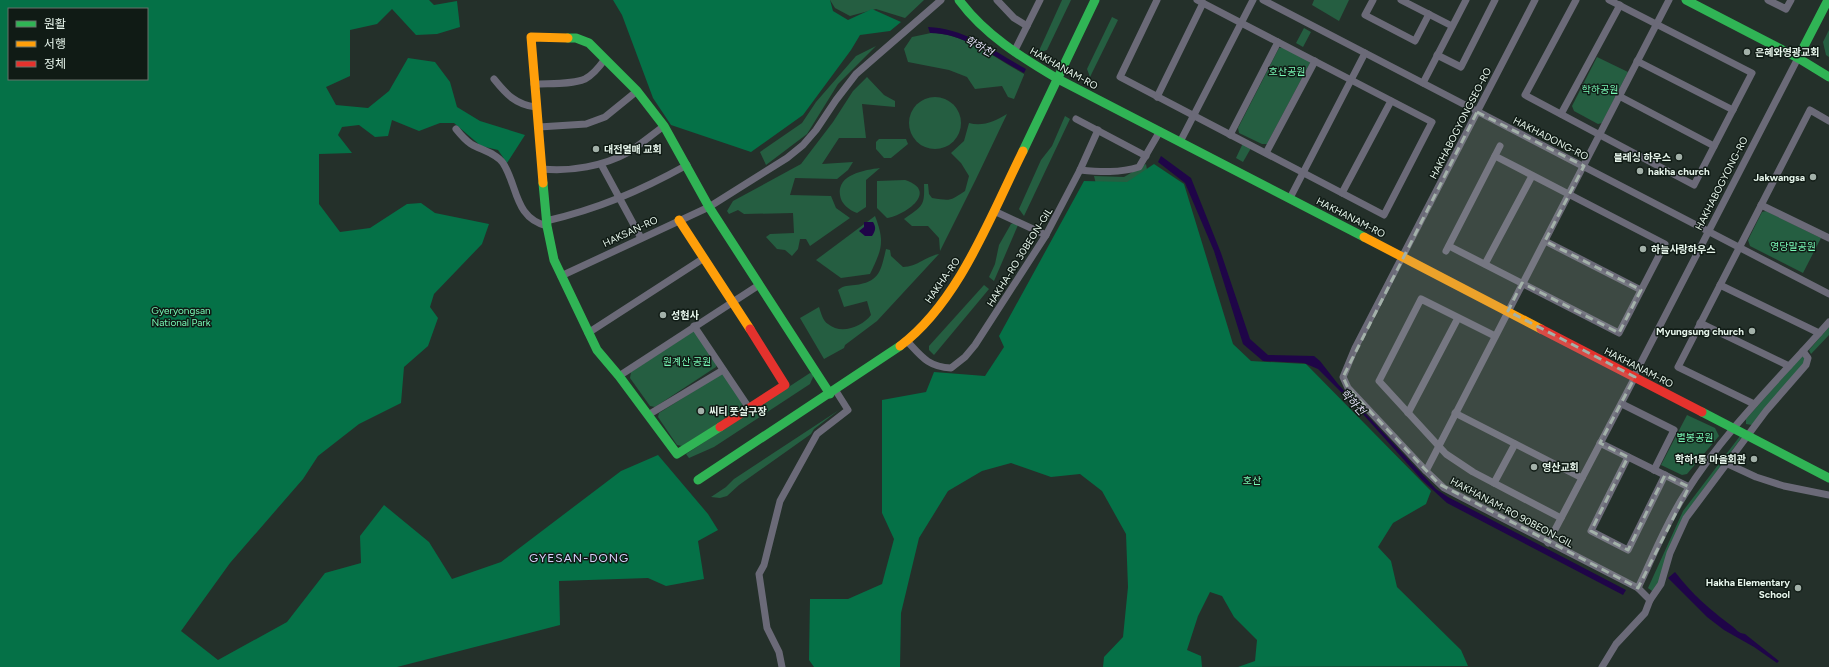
<svg xmlns="http://www.w3.org/2000/svg" width="1829" height="667" viewBox="0 0 1829 667" font-family="Figtree,'Noto Sans KR',sans-serif">
<rect width="100%" height="100%" fill="#24302a"/>
<!-- green -->
<g fill="#255e41">
<polygon points="830,0 924,0 905,18 876,9 850,16 835,8"/>
<polygon points="1062,0 1071,0 1047,50 1038,53"/>
<polygon points="1314,0 1349,0 1339,21 1312,5"/>
<polygon points="1112,17 1118,20 1090,77 1087,69"/>
<polygon points="1304,28 1311,32 1303,47 1296,43"/>
<polygon points="1829,30 1829,57 1826,55 1823,42"/>
<path d="M931,33C964,33 995,58 1024,74V75L1014,99L1008,97L1002,86L975,89L967,77L949,70L908,62L904,49L912,37Z"/>
<polygon points="876,46 838,84 807,134 766,165 760,152 802,123 816,102 856,56"/>
<polygon points="1285,47 1309,59 1310,63 1267,144 1262,144 1239,133 1238,128 1279,48"/>
<polygon points="1597,57 1628,72 1602,123 1598,124 1574,111 1572,106"/>
<polygon points="867,77 884,95 895,101 895,107 862,104 866,138 839,138 822,164 853,162 848,170 837,179 795,178 790,195 831,196 836,208 850,218 810,246 806,239 800,239 798,249 792,256 785,250 777,249 766,237 770,234 794,233 793,213 744,214 738,210 729,214 727,211 733,201 801,164 833,122 853,91"/>
<circle cx="935" cy="123" r="26"/>
<path d="M1007,114L976,179L940,251L939,238L928,226H912L904,219C922,206 925,207 924,184H928L929,194L932,198C951,201 950,201 965,191L969,176L961,163L951,153L964,141L969,123C983,127 995,121 1007,114Z"/>
<polygon points="1065,116 1070,119 1024,216 1019,209 1041,160 1052,146"/>
<polygon points="879,139 906,139 908,144 891,158 884,158 876,149 876,142"/>
<polygon points="1243,143 1251,148 1243,162 1236,158"/>
<polygon points="1146,164 1149,181 1098,192 1094,176 1124,177"/>
<path d="M880,168L866,180V207L857,213C849,210 841,204 840,195C837,174 865,170 880,168Z"/>
<path d="M905,180C939,191 906,215 887,218L877,208V181Z"/>
<polygon points="1766,211 1821,238 1803,273 1750,246 1748,240 1762,212"/>
<path d="M875,216C885,242 882,249 870,274L841,278L816,260Z"/>
<polygon points="1014,223 1018,225 994,281 989,277 995,264 999,245 1011,224"/>
<path d="M886,249L890,250L891,256L903,267C917,267 926,256 939,254L877,321L845,345L844,348L824,359L800,318L819,307C821,313 823,321 828,324C841,335 862,327 871,315L867,301L844,307L838,290C844,285 848,286 855,285C880,282 881,270 886,249Z"/>
<polygon points="984,285 989,289 934,355 929,350 929,346"/>
<polygon points="1829,327 1829,335 1811,354 1809,350"/>
<polygon points="694,331 717,363 716,367 655,407 650,406 630,378 631,372"/>
<polygon points="1803,355 1805,359 1803,364 1752,425 1746,424 1746,419"/>
<polygon points="810,373 814,375 810,384 714,447 689,458 686,454"/>
<polygon points="721,374 724,374 743,403 742,408 682,446 677,445 658,417 659,413"/>
<polygon points="839,410 814,429 811,434 739,485 727,496 720,498 711,497 726,487 734,479"/>
<polygon points="1687,415 1715,428 1719,436 1687,474 1682,475 1661,465"/>
<polygon points="1740,436 1742,437 1683,517 1656,590 1652,591 1648,588 1683,511"/>
</g>
<!-- forest -->
<g fill="#057147" fill-rule="evenodd">
<path d="M0,0H429L434,5L457,1L460,27L437,34L416,35L392,9L377,24L350,30V76L326,87L336,105L368,108L389,91L408,58L435,62L450,82L457,107L480,121L525,135L507,163L498,150L481,146L454,123H440L419,131L392,120L388,136L375,137L359,125L342,127L338,135L352,153L319,154V204L340,232L370,228L407,204L421,203L435,213L489,224L482,244L434,294L430,307L438,318L428,346L404,367L401,403L359,424L318,456L303,479L230,563L181,631L218,660L287,622L325,573L361,563L360,536L384,505L429,542L452,579L501,562L621,471L658,455L708,514L718,530L698,541L704,579L666,586L648,578L559,581L560,625L397,667H0ZM9,9H147V79H9Z"/>
<polygon points="613,0 830,0 833,11 848,20 872,9 901,22 890,31 860,35 851,50 803,115 751,152 671,125 653,98 622,15"/>
<polygon points="1154,164 1184,184 1233,344 1251,361 1306,364 1431,491 1426,504 1393,523 1378,547 1391,561 1397,587 1461,650 1468,666 1238,667 1255,661 1257,640 1234,617 1222,596 1210,592 1198,616 1187,650 1201,656 1202,667 1103,667 1104,657 1123,637 1128,587 1126,534 1102,491 1080,474 1051,477 1011,463 982,471 948,491 919,538 901,613 900,667 814,667 809,660 810,599 848,599 882,584 894,539 882,513 882,400 926,392 934,372 985,376 1004,347 999,336 1084,181 1127,182"/>
</g>
<!-- water -->
<g fill="#1f0548">
<path d="M928,27C965,28 995,52 1026,69L1024,73C996,58 964,33 930,33Z"/>
<polygon points="1161,156 1191,178 1221,253 1250,339 1268,355 1314,356 1320,361 1338,384 1436,489 1448,497 1626,590 1623,595 1447,503 1422,480 1361,412 1318,369 1304,363 1263,361 1243,344 1214,251 1185,183 1158,162"/>
<path d="M864,222H873C876,227 876,230 872,236H865L859,231L864,227Z"/>
<path d="M1675,572C1694,596 1708,608 1732,626C1737,630 1738,633 1745,634L1779,661L1777,663L1754,647L1724,630L1707,617L1668,578Z"/>
</g>
<g fill="none" stroke-linecap="round" stroke-linejoin="round">
<!-- street -->
<g stroke="#6b6a78" stroke-width="7">
<polyline points="997,0 1014,18 1027,26"/>
<polyline points="1157,0 1120,77 1384,215 1432,122 1197,0"/>
<polyline points="1263,0 1829,294"/>
<polyline points="1373,0 1365,15 1415,41 1429,14"/>
<polyline points="1401,0 1452,26"/>
<polyline points="1535,0 1355,348 1343,377 1348,388 1426,471 1444,488 1638,588 1650,600"/>
<polyline points="1576,0 1525,95 1694,185 1752,73 1609,0"/>
<polyline points="1768,0 1786,9 1791,0"/>
<polyline points="1014,52 1040,0"/>
<polyline points="1437,55 1461,67 1495,0"/>
<polyline points="1637,61 1733,110"/>
<path d="M494,79C506,94 516,105 536,107"/>
<polyline points="1423,83 1466,0"/>
<path d="M534,84C549,83 571,85 585,79C593,75 600,66 605,59"/>
<polyline points="1619,96 1714,146"/>
<polyline points="1157,97 1203,3"/>
<polyline points="1561,114 1620,5"/>
<polyline points="1076,119 1146,156"/>
<polyline points="539,127 586,124 605,117 637,91"/>
<path d="M456,129C460,134 465,140 471,144C481,150 496,153 503,163C518,186 514,218 547,226"/>
<polyline points="1230,135 1278,42"/>
<polyline points="1180,142 1253,0"/>
<polyline points="1266,153 1315,61"/>
<polyline points="601,164 641,238"/>
<path d="M542,169C570,172 604,166 629,152C641,144 653,134 664,126"/>
<path d="M1080,170C1100,172 1120,173 1139,167L1160,131"/>
<polyline points="1342,193 1391,101"/>
<polyline points="1290,198 1365,53"/>
<polyline points="1761,205 1829,238"/>
<polyline points="994,211 1046,235"/>
<path d="M546,221C598,209 640,191 687,165"/>
<polyline points="1545,241 1641,290"/>
<polyline points="1449,246 1619,333 1665,244 1495,156"/>
<polyline points="1446,251 1500,146"/>
<polyline points="1485,264 1532,176"/>
<polyline points="561,276 709,207 787,158 803,145 816,130 836,100 856,74 941,0"/>
<polyline points="1720,285 1819,333"/>
<polyline points="1700,323 1789,366"/>
<polyline points="694,326 749,408"/>
<polyline points="588,333 704,258"/>
<polyline points="1495,336 1421,299 1379,381 1446,454 1473,472 1561,518"/>
<path d="M907,341C921,356 928,367 951,368L965,357L975,345L1046,235L1080,170L1098,130"/>
<polyline points="619,376 759,285"/>
<polyline points="1634,376 1798,58"/>
<polyline points="1622,404 1674,430 1654,470"/>
<polyline points="1754,404 1678,367 1810,110 1829,121"/>
<polyline points="1408,413 1458,318"/>
<polyline points="1455,413 1582,478"/>
<polyline points="648,415 723,370"/>
<polyline points="1600,443 1689,487"/>
<polyline points="1628,457 1591,531 1628,550 1665,475"/>
<polyline points="1728,464 1756,477 1784,486 1829,495"/>
<polyline points="1426,471 1669,0"/>
<polyline points="1494,483 1515,444"/>
<polyline points="1548,543 1635,377"/>
<path d="M1638,588C1653,557 1666,523 1685,494C1725,430 1780,378 1829,322"/>
<polyline points="782,667 779,652 767,628 759,574 764,565 780,501 817,434 848,410 836,391"/>
<polyline points="1602,667 1616,644 1645,613 1650,600 1661,584 1670,553 1686,518 1766,411 1806,365 1808,358 1803,351"/>
</g>
<!-- fast -->
<g stroke="#30b455" stroke-width="9">
<path d="M959,0C985,35 1021,57 1058,79L1364,237"/>
<polyline points="1686,0 1798,58 1829,77"/>
<polyline points="568,38 576,38 589,43 637,91 664,126 709,207 830,394"/>
<polyline points="1798,58 1828,0"/>
<polyline points="1023,151 1095,0"/>
<polyline points="543,183 547,226 554,260 597,350 619,376 677,454 720,427"/>
<polyline points="1702,412 1829,478"/>
<polyline points="698,480 900,346"/>
</g>
<!-- slow -->
<g stroke="#ff9f0a" stroke-width="9">
<polyline points="543,183 531,37 568,38"/>
<polyline points="679,220 750,329"/>
<polyline points="1364,237 1541,329"/>
<path d="M900,346C959,302 991,215 1023,151"/>
</g>
<!-- jam -->
<g stroke="#e5322d" stroke-width="9">
<polyline points="1541,329 1702,412"/>
<polyline points="720,427 785,385 750,329"/>
</g>
</g>
<!-- marked area -->
<path fill="#a3b1a9" fill-opacity="0.2" stroke="#a3b1a9" stroke-width="3" stroke-dasharray="8 5" stroke-linejoin="round" d="M1477,112L1584,166L1545,241L1641,290L1619,333L1522,283L1508,311L1635,377L1600,443L1628,457L1591,531L1628,550L1665,475L1689,487L1638,588L1439,484L1348,388L1343,377Z"/>
<!-- markers -->
<g fill="#a3b1a9" stroke="#101b15" stroke-width="1.5">
<circle cx="1747" cy="52" r="4"/>
<circle cx="596" cy="149" r="4"/>
<circle cx="1679" cy="157" r="4"/>
<circle cx="1640" cy="171" r="4"/>
<circle cx="1813" cy="177" r="4"/>
<circle cx="1643" cy="249" r="4"/>
<circle cx="663" cy="315" r="4"/>
<circle cx="1752" cy="331" r="4"/>
<circle cx="701" cy="411" r="4"/>
<circle cx="1754" cy="459" r="4"/>
<circle cx="1534" cy="467" r="4"/>
<circle cx="1798" cy="588" r="4"/>
</g>
<g text-anchor="middle" stroke-width="3" stroke-linejoin="round" paint-order="stroke">
<!-- poi labels -->
<g font-size="10" font-weight="bold" fill="#e8f7ed" stroke="#101b15" text-anchor="start">
<text x="1755" y="56">은혜와영광교회</text>
<text x="604" y="153">대전열매 교회</text>
<text x="1671" y="161" text-anchor="end">블레싱 하우스</text>
<text x="1648" y="175">hakha church</text>
<text x="1805" y="181" text-anchor="end">Jakwangsa</text>
<text x="1651" y="253">하늘사랑하우스</text>
<text x="671" y="319">성현사</text>
<text x="1744" y="335" text-anchor="end">Myungsung church</text>
<text x="709" y="415">씨티 풋살구장</text>
<text x="1746" y="463" text-anchor="end">학하1통 마을회관</text>
<text x="1542" y="471">영산교회</text>
<text x="1790" y="586" text-anchor="end">Hakha Elementary<tspan x="1790" dy="12">School</tspan></text>
</g>
<!-- street labels -->
<g font-size="10" fill="#e8f7ed" stroke="#101b15">
<text transform="translate(1064 68) rotate(29)" y="4">HAKHANAM-RO</text>
<text transform="translate(1460 123) rotate(-63)" y="4">HAKHABOGYONGSEO-RO</text>
<text transform="translate(1551 138) rotate(27)" y="4">HAKHADONG-RO</text>
<text transform="translate(1721 183) rotate(-63)" y="4">HAKHABOGYONG-RO</text>
<text transform="translate(1351 217) rotate(27)" y="4">HAKHANAM-RO</text>
<text transform="translate(630 231) rotate(-25)" y="4">HAKSAN-RO</text>
<text transform="translate(1019 257) rotate(-58)" y="4">HAKHA-RO 30BEON-GIL</text>
<text transform="translate(942 280) rotate(-55)" y="4">HAKHA-RO</text>
<text transform="translate(1639 367) rotate(27)" y="4">HAKHANAM-RO</text>
<text transform="translate(1512 512) rotate(28)" y="4">HAKHANAM-RO 90BEON-GIL</text>
</g>
<!-- park labels -->
<g font-size="10" fill="#79fab7" stroke="#101b15">
<text x="1287" y="75">호산공원</text>
<text x="1600" y="93">학하공원</text>
<text x="1793" y="250">영당말공원</text>
<text x="181" y="314">Gyeryongsan<tspan x="181" dy="12">National Park</tspan></text>
<text x="687" y="365">원계산 공원</text>
<text x="1695" y="441">별봉공원</text>
<text x="1252" y="484">호산</text>
</g>
<!-- water labels -->
<g font-size="11" font-style="italic" fill="#e2dff5" stroke="#101b15">
<text transform="translate(979 46) rotate(29)" y="4">학하천</text>
<text transform="translate(1353 402) rotate(47)" y="4">학하천</text>
</g>
<!-- quarter labels -->
<g font-size="12" letter-spacing="1" fill="#d7d1fc" stroke="#101b15">
<text x="579" y="562">GYESAN-DONG</text>
</g>
</g>
<!-- legend -->
<rect x="8" y="8" width="140" height="72" fill="#101b15" stroke="#66736b"/>
<rect x="16" y="21" width="20" height="6" fill="#30b455" stroke="#66736b"/>
<text x="44" y="28" font-size="12" fill="#e8f7ed">원활</text>
<rect x="16" y="41" width="20" height="6" fill="#ff9f0a" stroke="#66736b"/>
<text x="44" y="48" font-size="12" fill="#e8f7ed">서행</text>
<rect x="16" y="61" width="20" height="6" fill="#e5322d" stroke="#66736b"/>
<text x="44" y="68" font-size="12" fill="#e8f7ed">정체</text>
</svg>
